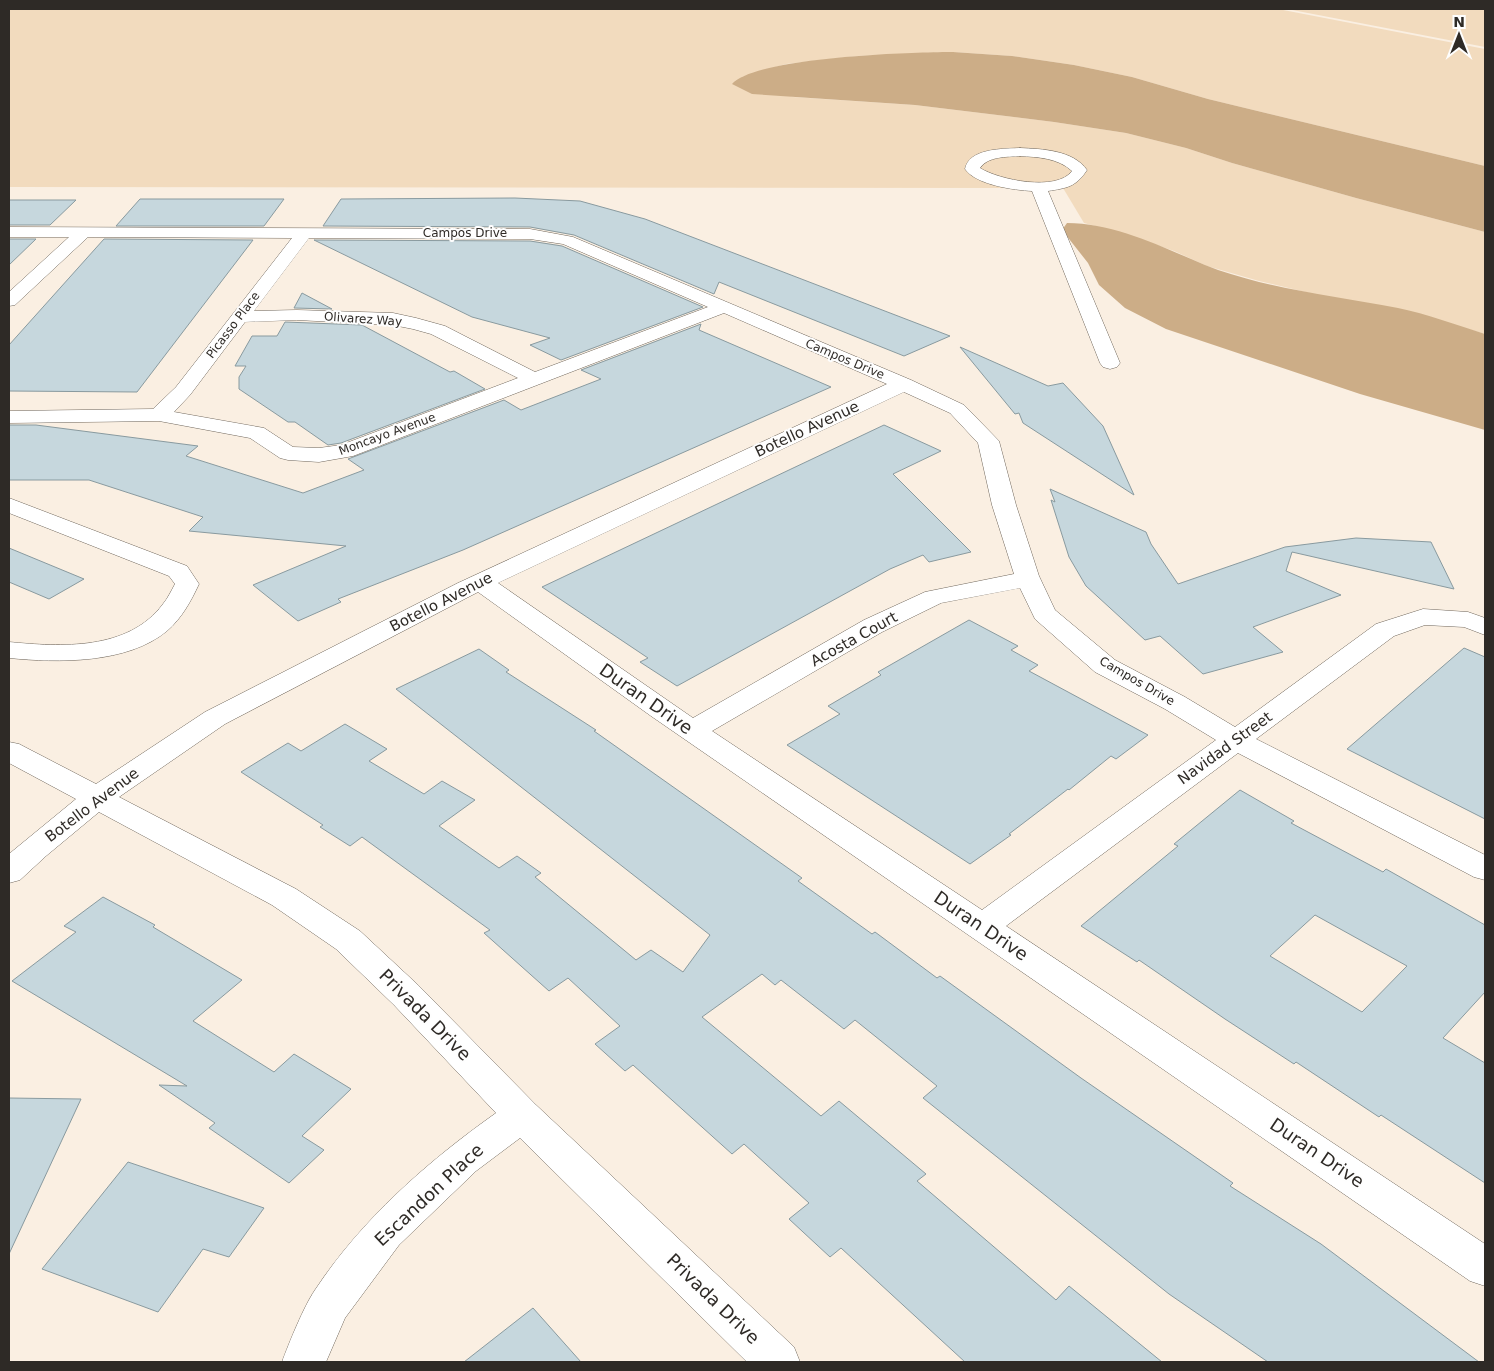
<svg xmlns="http://www.w3.org/2000/svg" width="1494" height="1371" viewBox="0 0 1494 1371" font-family="'DejaVu Sans',sans-serif">
<rect width="100%" height="100%" fill="#faefe2"/>
<!-- green -->
<g fill="#f2dbbe">
<polygon points="9,9 1278,9 1485,49 1485,166 1208,99 1132,77 1074,65 1012,56 953,52 858,56 786,64 742,77 793,97 915,105 1054,122 1126,133 1186,148 1232,163 1356,198 1485,232 1485,334 1400,309 1322,296 1259,281 1207,266 1174,251 1125,234 1084,223 1063,188 9,187"/>
<polygon points="1287,9 1485,9 1485,47"/>
</g>
<!-- water -->
<g fill="#ccad87">
<path d="M953,52L1012,56L1074,65L1132,77L1208,99L1485,166V232L1356,198L1232,163L1186,148L1126,133L1054,122L915,105L752,94L732,84C756,57 913,52 953,52Z"/>
<path d="M1067,223C1115,223 1162,247 1205,265C1222,272 1241,277 1259,282C1305,293 1351,299 1398,308C1427,314 1457,325 1485,334V430L1360,394L1166,329L1125,308L1099,285L1088,263L1062,230Z"/>
</g>
<!-- building -->
<g fill="#c6d7dd" stroke="#899a9f" fill-rule="evenodd">
<polygon points="515,198 580,201 645,219 950,336 904,356 719,282 714,294 574,235 530,227 323,226 341,199"/>
<polygon points="140,199 284,199 264,226 116,226"/>
<polygon points="9,200 76,200 50,225 9,225"/>
<polygon points="9,239 36,239 9,265"/>
<polygon points="104,239 253,240 137,392 9,391 9,345"/>
<polygon points="314,240 530,241 562,246 703,307 561,360 530,345 550,338 472,317"/>
<polygon points="302,293 332,309 294,308"/>
<polygon points="285,322 362,325 450,372 454,371 485,389 341,443 328,445 295,422 288,422 239,389 239,377 246,366 235,366 252,336 277,336"/>
<polygon points="701,324 699,330 831,387 463,550 338,599 341,602 298,621 253,585 346,546 189,531 203,517 89,480 9,480 9,425 36,425 198,446 186,456 303,493 364,470 348,459 504,400 521,410 601,379 581,370"/>
<polygon points="960,347 1048,386 1063,383 1103,426 1134,495 1023,423 1019,413 1015,414"/>
<polygon points="884,425 941,451 893,474 971,552 929,562 923,555 890,569 677,686 640,662 648,658 542,587"/>
<polygon points="1050,489 1146,532 1151,544 1178,584 1285,547 1356,538 1431,542 1454,589 1292,552 1286,571 1341,595 1253,627 1283,652 1203,674 1160,636 1145,640 1086,586 1069,557 1051,500 1055,502"/>
<polygon points="9,548 84,579 49,599 9,582"/>
<polygon points="969,620 1018,646 1011,650 1038,665 1029,671 1148,735 1116,759 1111,756 1069,790 1068,789 1009,834 1011,835 970,864 787,745 840,714 828,706 881,675 878,672"/>
<polygon points="1464,648 1485,657 1485,819 1347,749"/>
<polygon points="479,649 509,670 506,672 596,730 594,731 802,878 798,881 872,934 875,932 937,978 940,976 1081,1078 1233,1183 1230,1186 1321,1244 1479,1362 1268,1362 1169,1294 923,1098 937,1086 855,1020 844,1029 781,980 775,985 762,974 702,1017 821,1116 839,1101 926,1174 917,1181 1056,1300 1069,1286 1162,1362 965,1362 841,1248 830,1257 789,1219 809,1203 744,1144 732,1154 633,1065 625,1071 595,1044 620,1026 568,978 549,991 484,933 490,930 362,837 350,846 320,827 323,825 241,772 288,743 301,751 345,724 387,749 369,761 424,794 442,781 475,800 439,826 499,868 517,856 541,873 535,877 636,960 651,950 683,972 710,935 396,689"/>
<path d="M1240,790L1294,821L1291,823L1383,872L1386,869L1485,925V992L1443,1038L1485,1063V1183L1381,1115L1379,1117L1296,1062L1294,1064L1225,1019L1139,960L1137,962L1081,926L1178,846L1174,844ZM1315,915L1407,966L1362,1012L1270,956Z"/>
<polygon points="103,897 155,925 153,927 242,980 193,1021 274,1072 294,1054 351,1089 302,1136 324,1150 289,1183 209,1128 215,1123 159,1085 187,1086 12,981 76,932 64,926"/>
<polygon points="9,1098 81,1099 9,1254"/>
<polygon points="128,1162 264,1208 229,1257 203,1249 158,1312 42,1269"/>
<polygon points="533,1308 581,1362 464,1362"/>
</g>
<g fill="none" stroke-linecap="round" stroke-linejoin="round">
<!-- minor casing -->
<g stroke="#71685d" stroke-width="1">
<g id="minor">
<path d="M1020,148C1042,149 1073,150 1087,170C1076,187 1067,188 1048,191L1120,363L1117,367L1110,369L1103,367L1100,363L1032,191C1014,190 976,185 965,169C969,148 1003,149 1020,148ZM1020,156C1038,157 1058,158 1072,171C1057,192 999,180 980,168C988,156 1007,157 1020,156Z"/>
<path d="M9,227L530,229L573,237L911,380L964,405L999,441L1016,505L1039,576L1055,610L1115,660L1185,697L1235,727L1376,624L1423,609L1468,612L1485,618V635L1464,627L1425,625L1394,636L1256,739L1485,855V880L1474,877L1238,753L1006,926L1485,1244V1286L1470,1281L651,716L478,592L225,724L119,797L296,889L360,931L418,985L535,1104L794,1347L800,1362H747L520,1138L476,1171L399,1245L345,1318L326,1362H282C289,1343 304,1306 315,1290C362,1219 427,1162 496,1113L394,1005L336,949L272,905L99,812L46,856L20,880L9,883V854L76,799L9,763V742L19,744L96,784L205,712L458,583L887,384L724,313L353,456L319,462L288,460L280,458L250,438L159,421L9,423V411L153,409L176,387L292,238L88,237L15,305L9,306V292L69,237H9ZM309,238L530,239L563,244L708,307L535,372L445,326L416,318L393,313L297,310L254,311ZM297,320L393,325L413,329L431,334L518,378L341,445L319,448L293,447L264,428L174,412L190,395L245,322ZM904,392L950,413L978,443L992,505L1014,574L925,592L864,620L693,718L498,583ZM1020,588L1035,619L1095,672L1165,709L1216,740L982,910L712,731L882,632L941,603Z"/>
<path d="M9,498L187,566L199,584C191,601 182,618 167,631C127,664 58,663 9,658V642C61,647 128,651 163,604C168,598 171,591 175,584L169,576L9,513Z"/>
</g>
</g>
<!-- minor -->
<use href="#minor" fill="#fff" fill-rule="evenodd"/>
</g>
<g text-anchor="middle" stroke-width="4" stroke-linejoin="round" paint-order="stroke">
<!-- far-street labels -->
<g font-size="12" fill="#2e2a26" stroke="#fefefe">
<text x="465" y="237">Campos Drive</text>
<text transform="translate(363 319) rotate(4)" y="4">Olivarez Way</text>
<text transform="translate(233 325) rotate(-53)" y="4">Picasso Place</text>
<text transform="translate(845 359) rotate(23)" y="4">Campos Drive</text>
<text transform="translate(387 434) rotate(-20)" y="4">Moncayo Avenue</text>
<text transform="translate(1137 681) rotate(30)" y="4">Campos Drive</text>
</g>
<!-- street labels -->
<g font-size="15" fill="#2e2a26" stroke="#fefefe">
<text transform="translate(807 429) rotate(-25)" y="5">Botello Avenue</text>
<text transform="translate(441 602) rotate(-27)" y="5">Botello Avenue</text>
<text transform="translate(854 639) rotate(-29)" y="5">Acosta Court</text>
<text transform="translate(1225 748) rotate(-36)" y="5">Navidad Street</text>
<text transform="translate(92 805) rotate(-37)" y="5">Botello Avenue</text>
</g>
<!-- near-street labels -->
<g font-size="18" fill="#2e2a26" stroke="#fefefe">
<text transform="translate(646 699) rotate(35)" y="6">Duran Drive</text>
<text transform="translate(981 926) rotate(34)" y="6">Duran Drive</text>
<text transform="translate(425 1015) rotate(45)" y="6">Privada Drive</text>
<text transform="translate(1317 1153) rotate(34)" y="6">Duran Drive</text>
<text transform="translate(429 1195) rotate(-43)" y="6">Escandon Place</text>
<text transform="translate(713 1299) rotate(44)" y="6">Privada Drive</text>
</g>
</g>
<!-- border -->
<rect width="1494" height="1371" fill="none" stroke="#2e2a26" stroke-width="20"/>
<!-- north arrow -->
<g transform="translate(1459 35)" stroke="#fefefe" stroke-width="4" paint-order="stroke">
<path d="M0-4L9 19L0 12L-9 19Z" fill="#2e2a26"/>
<text y="-8" font-size="14" font-weight="bold" text-anchor="middle" fill="#2e2a26">N</text>
</g>
</svg>
